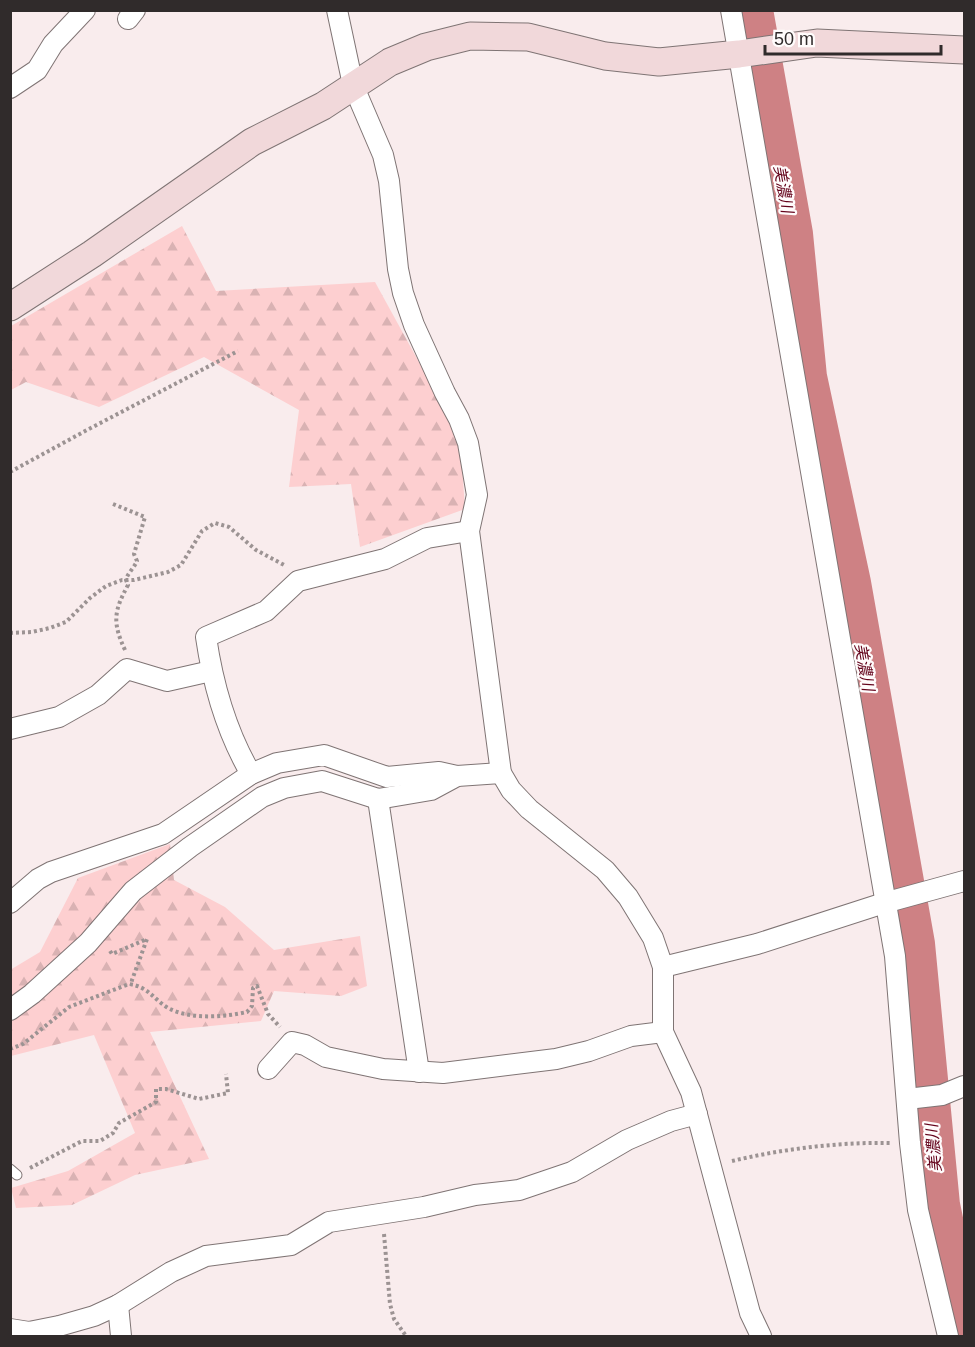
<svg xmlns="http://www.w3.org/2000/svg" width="975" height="1347" viewBox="0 0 975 1347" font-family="Helvetica,'Noto Sans JP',sans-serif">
<defs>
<pattern id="forest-firs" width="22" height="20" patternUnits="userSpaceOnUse" patternTransform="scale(1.5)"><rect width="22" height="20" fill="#fdcfd0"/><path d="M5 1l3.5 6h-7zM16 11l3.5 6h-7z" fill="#d9b2b3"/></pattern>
</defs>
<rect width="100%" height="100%" fill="#f9eced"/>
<!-- forest -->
<g fill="url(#forest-firs)">
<polygon points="182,226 216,291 375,282 460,437 465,509 360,547 351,484 289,487 299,410 204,357 99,407 26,382 11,390 11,326"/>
<polygon points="170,844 174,880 225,907 274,950 360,936 367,986 341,996 274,991 261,1021 150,1032 209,1159 135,1175 72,1205 16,1208 11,1188 68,1171 135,1133 94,1035 11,1056 10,970 40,952 78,878"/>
</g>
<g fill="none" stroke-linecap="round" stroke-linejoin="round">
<!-- river -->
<polyline stroke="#ce8184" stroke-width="42" points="752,10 792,234 806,377 850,583 914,944 939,1205 964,1326"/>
<!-- lane casing -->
<g stroke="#7f7474" stroke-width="11">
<polyline id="lane" points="10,1169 17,1175"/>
</g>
<!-- street casing -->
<g stroke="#7f7474" stroke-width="22">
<g id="street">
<polyline points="337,10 353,85 383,155 389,181 398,269 403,293 414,325 445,393 459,419 468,443 477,495 469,531 501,773 511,790 529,809 605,870 628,897 653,938 663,967 663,1032 691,1092 750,1313 761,1336"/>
<polyline points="731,10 895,956 910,1143 918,1210 948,1336"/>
<polyline points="128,19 135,10"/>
<polyline points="10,88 37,70 53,44 85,10"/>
<polyline points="10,729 59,717 98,695 127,669 167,681 211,671"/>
<path d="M457,776L439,772L387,777L324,755L277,763L251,774C227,733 213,685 206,637L266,611L298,581L385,559L427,538L469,531"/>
<polyline points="378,799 419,1072"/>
<polyline points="10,903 38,879 51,872 163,834 251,774"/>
<polyline points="663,967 757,944 884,903 964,881"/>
<polyline points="10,1010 32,994 88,943 133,891 190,847 262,797 284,788 322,781 378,799 431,790 457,776 501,773"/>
<polyline points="268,1069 292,1042 305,1045 326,1057 383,1069 443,1073 556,1059 589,1051 631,1036 663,1032"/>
<polyline points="907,1099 942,1095 964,1086"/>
<polyline points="118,1305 121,1336"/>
<polyline points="10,1329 29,1332 59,1326 94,1316 118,1305 171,1272 206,1256 291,1245 329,1222 424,1207 475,1195 519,1190 572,1172 627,1140 671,1121 697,1114"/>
</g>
</g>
<!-- secondary casing -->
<g stroke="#7f7474" stroke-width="29">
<polyline id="secondary" points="10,307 92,254 252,142 323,106 390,62 426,47 470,36 528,37 605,56 659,62 739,54 817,43 964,50"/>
</g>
<!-- path -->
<g stroke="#9c9393" stroke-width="4" stroke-dasharray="3 3" stroke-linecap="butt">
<polyline points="10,472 87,430 238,351"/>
<path d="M113,504L145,517L134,554L137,561C134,568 127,574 126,580L128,585C114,611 112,622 125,650"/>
<polyline points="10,633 32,632 50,628 66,622 90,598 106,586 122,580 134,580 168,572 181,565 202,531 215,523 229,527 256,550 286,566"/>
<polyline points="110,951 112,954 147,939 132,980 131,985"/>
<path d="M10,1049L23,1044L69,1007L129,984C149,987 153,999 168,1008C191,1020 224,1017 247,1012L252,1006L253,988L257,986L268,1014L280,1027"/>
<path d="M732,1161C783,1149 837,1142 891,1143"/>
<polyline points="30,1168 82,1141 100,1141 113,1133 119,1123 156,1102 156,1089 166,1089 199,1099 228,1093 226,1074"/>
<polyline points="384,1234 390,1304 394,1319 406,1336"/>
</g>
<!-- lane -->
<use href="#lane" stroke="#fff" stroke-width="9"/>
<!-- street -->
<use href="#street" stroke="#fff" stroke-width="20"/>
<!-- secondary -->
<use href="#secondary" stroke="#f1d8da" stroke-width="27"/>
</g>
<g text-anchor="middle" stroke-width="4.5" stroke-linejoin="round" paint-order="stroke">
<!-- water labels -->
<g font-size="16" font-style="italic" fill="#63021a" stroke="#fffcfc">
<text transform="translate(784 189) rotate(80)" y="6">美濃川</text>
<text transform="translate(865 667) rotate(80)" y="6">美濃川</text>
<text transform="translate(933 1148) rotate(-95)" y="6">美濃川</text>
</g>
</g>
<!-- border -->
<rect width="975" height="1347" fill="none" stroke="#302b2b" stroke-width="24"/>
<!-- scale -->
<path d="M765 45v9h176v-9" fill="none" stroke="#302b2b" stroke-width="3"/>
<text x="774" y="45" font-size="18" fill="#302b2b" stroke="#fffcfc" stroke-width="4.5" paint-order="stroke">50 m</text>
</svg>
